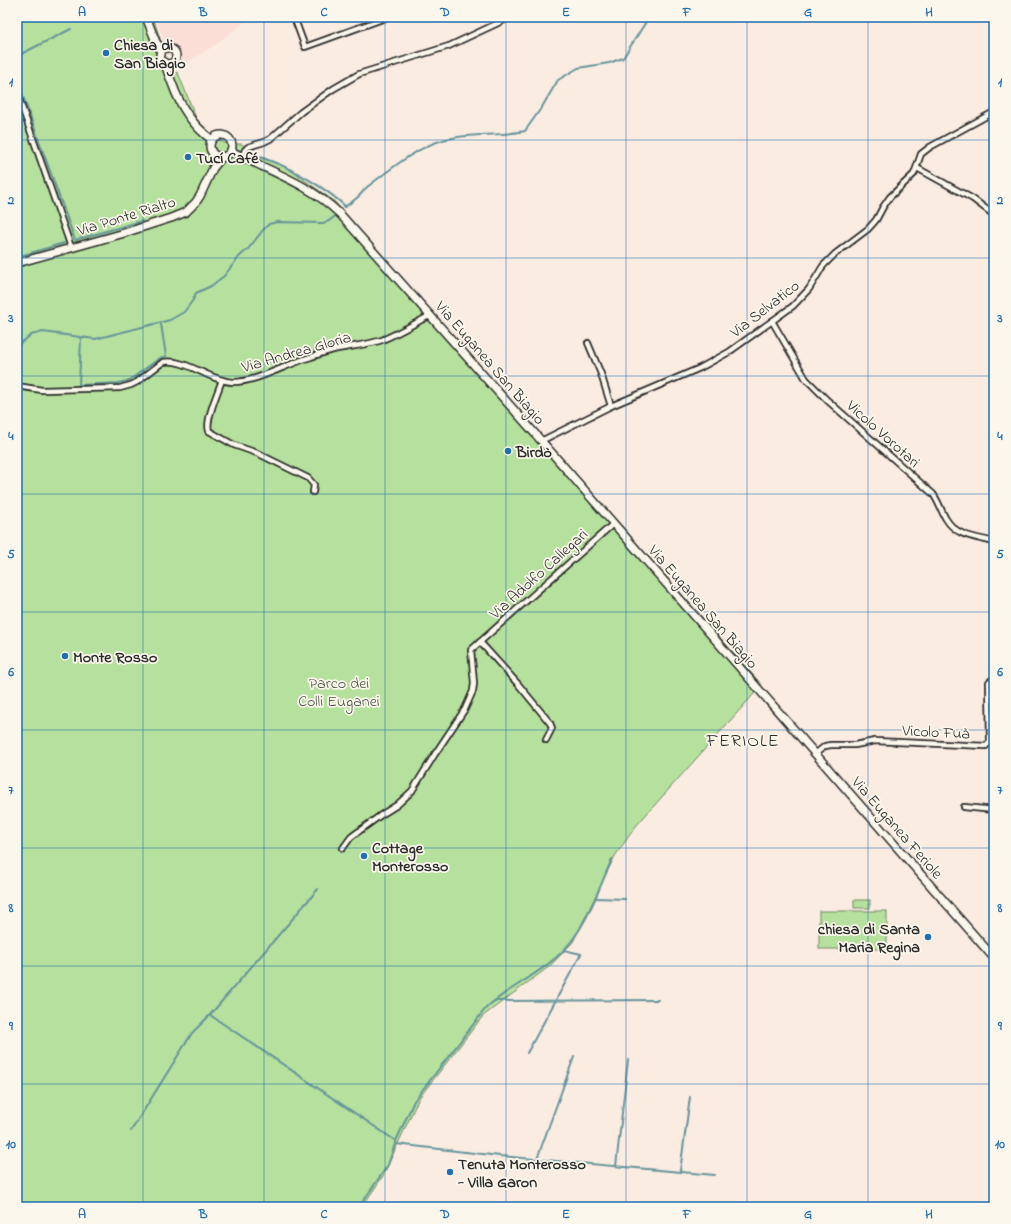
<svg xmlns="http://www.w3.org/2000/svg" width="1011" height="1224" viewBox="0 0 1011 1224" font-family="'Indie Flower',sans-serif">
<rect width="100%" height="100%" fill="#fbece2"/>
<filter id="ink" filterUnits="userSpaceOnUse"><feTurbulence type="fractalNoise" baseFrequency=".025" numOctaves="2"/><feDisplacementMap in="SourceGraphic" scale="8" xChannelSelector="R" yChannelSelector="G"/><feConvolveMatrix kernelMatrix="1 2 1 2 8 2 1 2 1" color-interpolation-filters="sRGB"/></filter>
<g filter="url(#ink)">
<!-- built -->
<polygon fill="#fbded6" points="155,17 250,17 250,18 215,45 186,63 173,46 164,42"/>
<!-- green -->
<g fill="#b6e09d" stroke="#708664">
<polygon points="17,17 153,17 170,70 178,73 197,120 214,136 226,144 242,144 255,156 286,167 334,201 762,685 636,826 615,856 573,942 550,966 483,1016 419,1098 383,1176 362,1207 17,1207"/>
<rect x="854" y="900" width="16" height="8"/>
<rect x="819" y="911" width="68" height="38"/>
</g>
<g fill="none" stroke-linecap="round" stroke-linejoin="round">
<!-- stream -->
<g stroke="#65959b" stroke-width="2">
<polyline points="17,56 71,29"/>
<polyline points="17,80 75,240 142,221"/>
<path d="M247,150C257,157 270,160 281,165C304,176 327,189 346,207"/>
<path d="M344,207C349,204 355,200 359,196C362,193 364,190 367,187C388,171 417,147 443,140C470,132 498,137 525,131L542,107L558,80L578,68L609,63L623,58L649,17"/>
<polyline points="17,257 64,243"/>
<polyline points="81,338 79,385 118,383 128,381 160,358 166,356 161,324"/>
<polyline points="17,346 31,335 43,332 95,339 170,320 184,312 193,300 196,293 211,286 224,276 239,257 249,248 263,230 269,224 277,222 323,223 329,221 335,216"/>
<polyline points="595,898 625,899"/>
<polyline points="494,1001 658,1000"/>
<polyline points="210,1015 396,1141"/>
<polyline points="527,1053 581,954 564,950"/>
<polyline points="131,1131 192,1033 210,1015 318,889"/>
<polyline points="396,1144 500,1156 715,1175"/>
<polyline points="537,1159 574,1057"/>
<polyline points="616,1166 628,1060"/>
<polyline points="680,1171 690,1097"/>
<path d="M359,1207L388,1165L396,1141L414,1101L486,1008C509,987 539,975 562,952C587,927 598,890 612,859"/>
</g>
<!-- minor casing -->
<g stroke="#2b2b2b" stroke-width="8">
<g id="minor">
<polyline points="294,17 305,47 388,17"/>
<polyline points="17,93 71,247"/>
<polyline points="242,157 245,150 248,147 264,142 270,139 301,112 333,89 359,74 449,46 511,17"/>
<polyline points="917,168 973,199 994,215"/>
<path d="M772,321L806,379L827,400L933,494C939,502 941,511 946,519C957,537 976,537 994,542"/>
<polyline points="588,343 601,374 611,406"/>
<path d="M222,380C218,392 205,420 209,431L234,445L257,453L308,478L314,485L313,492"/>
<path d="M17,386L42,390L120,388L131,385L137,382L163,362C186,358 209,381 233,382C257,382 287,364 311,357C319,354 328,351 337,349C352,346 367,345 382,340C399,333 415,323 431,315"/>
<polyline points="541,441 611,406 700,368 729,352 793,306 809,289 823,266 835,254 868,229 876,220 883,207 890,197 914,174 921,154 930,147 994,112"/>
<polyline points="480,642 518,684 550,723 552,728 546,740"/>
<polyline points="815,754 825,746 831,745 855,745 875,741 986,746 990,742 989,682 994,678"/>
<polyline points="964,807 994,810"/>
<polyline points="343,848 351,837 381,815 397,805 412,791 435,754 465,709 473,691 474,683 471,650 613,524"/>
</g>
</g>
<!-- secondary casing -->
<g stroke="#2b2b2b" stroke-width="10">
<g id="secondary">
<polyline points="146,17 156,42 159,46 161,54"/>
<circle cx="168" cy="56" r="8"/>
<path d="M164,62C167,69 169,76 172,83C180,106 192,125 211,139"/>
<circle cx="221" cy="146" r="11"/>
<path d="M231,151C270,172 307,182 340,214L530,428L994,958"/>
<polyline points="17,263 121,234 171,218 186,212 196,202 200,196 213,168 222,157"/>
</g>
</g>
<!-- minor -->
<use href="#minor" stroke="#fbf7ec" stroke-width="4.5"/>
<!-- secondary -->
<use href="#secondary" stroke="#fbf7ec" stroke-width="7"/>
</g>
</g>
<!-- grid -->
<path fill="none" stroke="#1f6fb2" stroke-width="1" stroke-opacity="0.55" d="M143,17V1207M264,17V1207M385,17V1207M506,17V1207M626,17V1207M747,17V1207M868,17V1207M17,140H994M17,258H994M17,376H994M17,494H994M17,612H994M17,730H994M17,848H994M17,966H994M17,1084H994"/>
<!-- markers -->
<g fill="#1f6fb2" stroke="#fbf7ec" stroke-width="1.5">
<circle cx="106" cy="53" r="4"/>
<circle cx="188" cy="157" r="4"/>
<circle cx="508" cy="451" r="4"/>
<circle cx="65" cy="656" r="4"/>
<circle cx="364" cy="856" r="4"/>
<circle cx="928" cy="937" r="4"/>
<circle cx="450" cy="1172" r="4"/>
</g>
<g text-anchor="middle" stroke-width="3.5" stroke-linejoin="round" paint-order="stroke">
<!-- poi labels -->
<g font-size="16" font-weight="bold" fill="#2b2b2b" stroke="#fbf7ec" text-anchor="start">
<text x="114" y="50">Chiesa di<tspan x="114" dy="18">San Biagio</tspan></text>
<text x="196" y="163">Tucí Café</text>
<text x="516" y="457">Birdò</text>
<text x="73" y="662">Monte Rosso</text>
<text x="372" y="853">Cottage<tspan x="372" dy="18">Monterosso</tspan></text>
<text x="920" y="934" text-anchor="end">chiesa di Santa<tspan x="920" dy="18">Maria Regina</tspan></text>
<text x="458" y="1169">Tenuta Monterosso<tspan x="458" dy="18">- Villa Garon</tspan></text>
</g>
<!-- street labels -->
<g font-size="16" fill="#2b2b2b" stroke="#fbf7ec">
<text transform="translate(126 215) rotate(-17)" y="6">Via Ponte Rialto</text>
<text transform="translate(764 308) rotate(-38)" y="6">Via Selvatico</text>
<text transform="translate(296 351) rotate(-16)" y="6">Via Andrea Gloria</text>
<text transform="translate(491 362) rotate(49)" y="6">Via Euganea San Biagio</text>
<text transform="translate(884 433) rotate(42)" y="6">Vicolo Vorotari</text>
<text transform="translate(538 573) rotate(-42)" y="6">Via Adolfo Callegari</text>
<text transform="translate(704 606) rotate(49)" y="6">Via Euganea San Biagio</text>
<text transform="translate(936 731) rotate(3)" y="6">Vicolo Fuà</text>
<text transform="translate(898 827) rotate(49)" y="6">Via Euganea Feriole</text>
</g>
<!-- park labels -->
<g font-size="16" fill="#4e5848" stroke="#fbf7ec">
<text x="339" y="688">Parco dei<tspan x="339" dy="18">Colli Euganei</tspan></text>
</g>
<!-- quarter labels -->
<g font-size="18" letter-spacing="1" fill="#2b2b2b" stroke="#fbf7ec">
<text x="743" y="746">FERIOLE</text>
</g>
</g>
<!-- margin -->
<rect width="1011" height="1224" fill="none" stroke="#fbf7ec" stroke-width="44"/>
<rect x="22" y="22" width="967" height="1180" fill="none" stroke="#1f6fb2" stroke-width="1.5"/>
<g font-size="13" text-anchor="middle" font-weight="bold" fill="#1f6fb2">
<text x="82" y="16">A</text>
<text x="203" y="16">B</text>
<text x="324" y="16">C</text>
<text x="445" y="16">D</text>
<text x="566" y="16">E</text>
<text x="687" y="16">F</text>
<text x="808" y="16">G</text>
<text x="929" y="16">H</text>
<text x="11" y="86">1</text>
<text x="1000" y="86">1</text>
<text x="11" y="204">2</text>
<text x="1000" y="204">2</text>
<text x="11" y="322">3</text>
<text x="1000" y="322">3</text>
<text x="11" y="440">4</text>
<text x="1000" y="440">4</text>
<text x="11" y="558">5</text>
<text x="1000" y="558">5</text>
<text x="11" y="676">6</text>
<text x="1000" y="676">6</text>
<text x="11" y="794">7</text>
<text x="1000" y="794">7</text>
<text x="11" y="912">8</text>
<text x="1000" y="912">8</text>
<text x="11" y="1030">9</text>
<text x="1000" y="1030">9</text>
<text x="11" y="1148">10</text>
<text x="1000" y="1148">10</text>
<text x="82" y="1218">A</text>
<text x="203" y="1218">B</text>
<text x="324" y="1218">C</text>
<text x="445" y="1218">D</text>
<text x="566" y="1218">E</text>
<text x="687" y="1218">F</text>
<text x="808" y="1218">G</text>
<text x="929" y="1218">H</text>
</g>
</svg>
